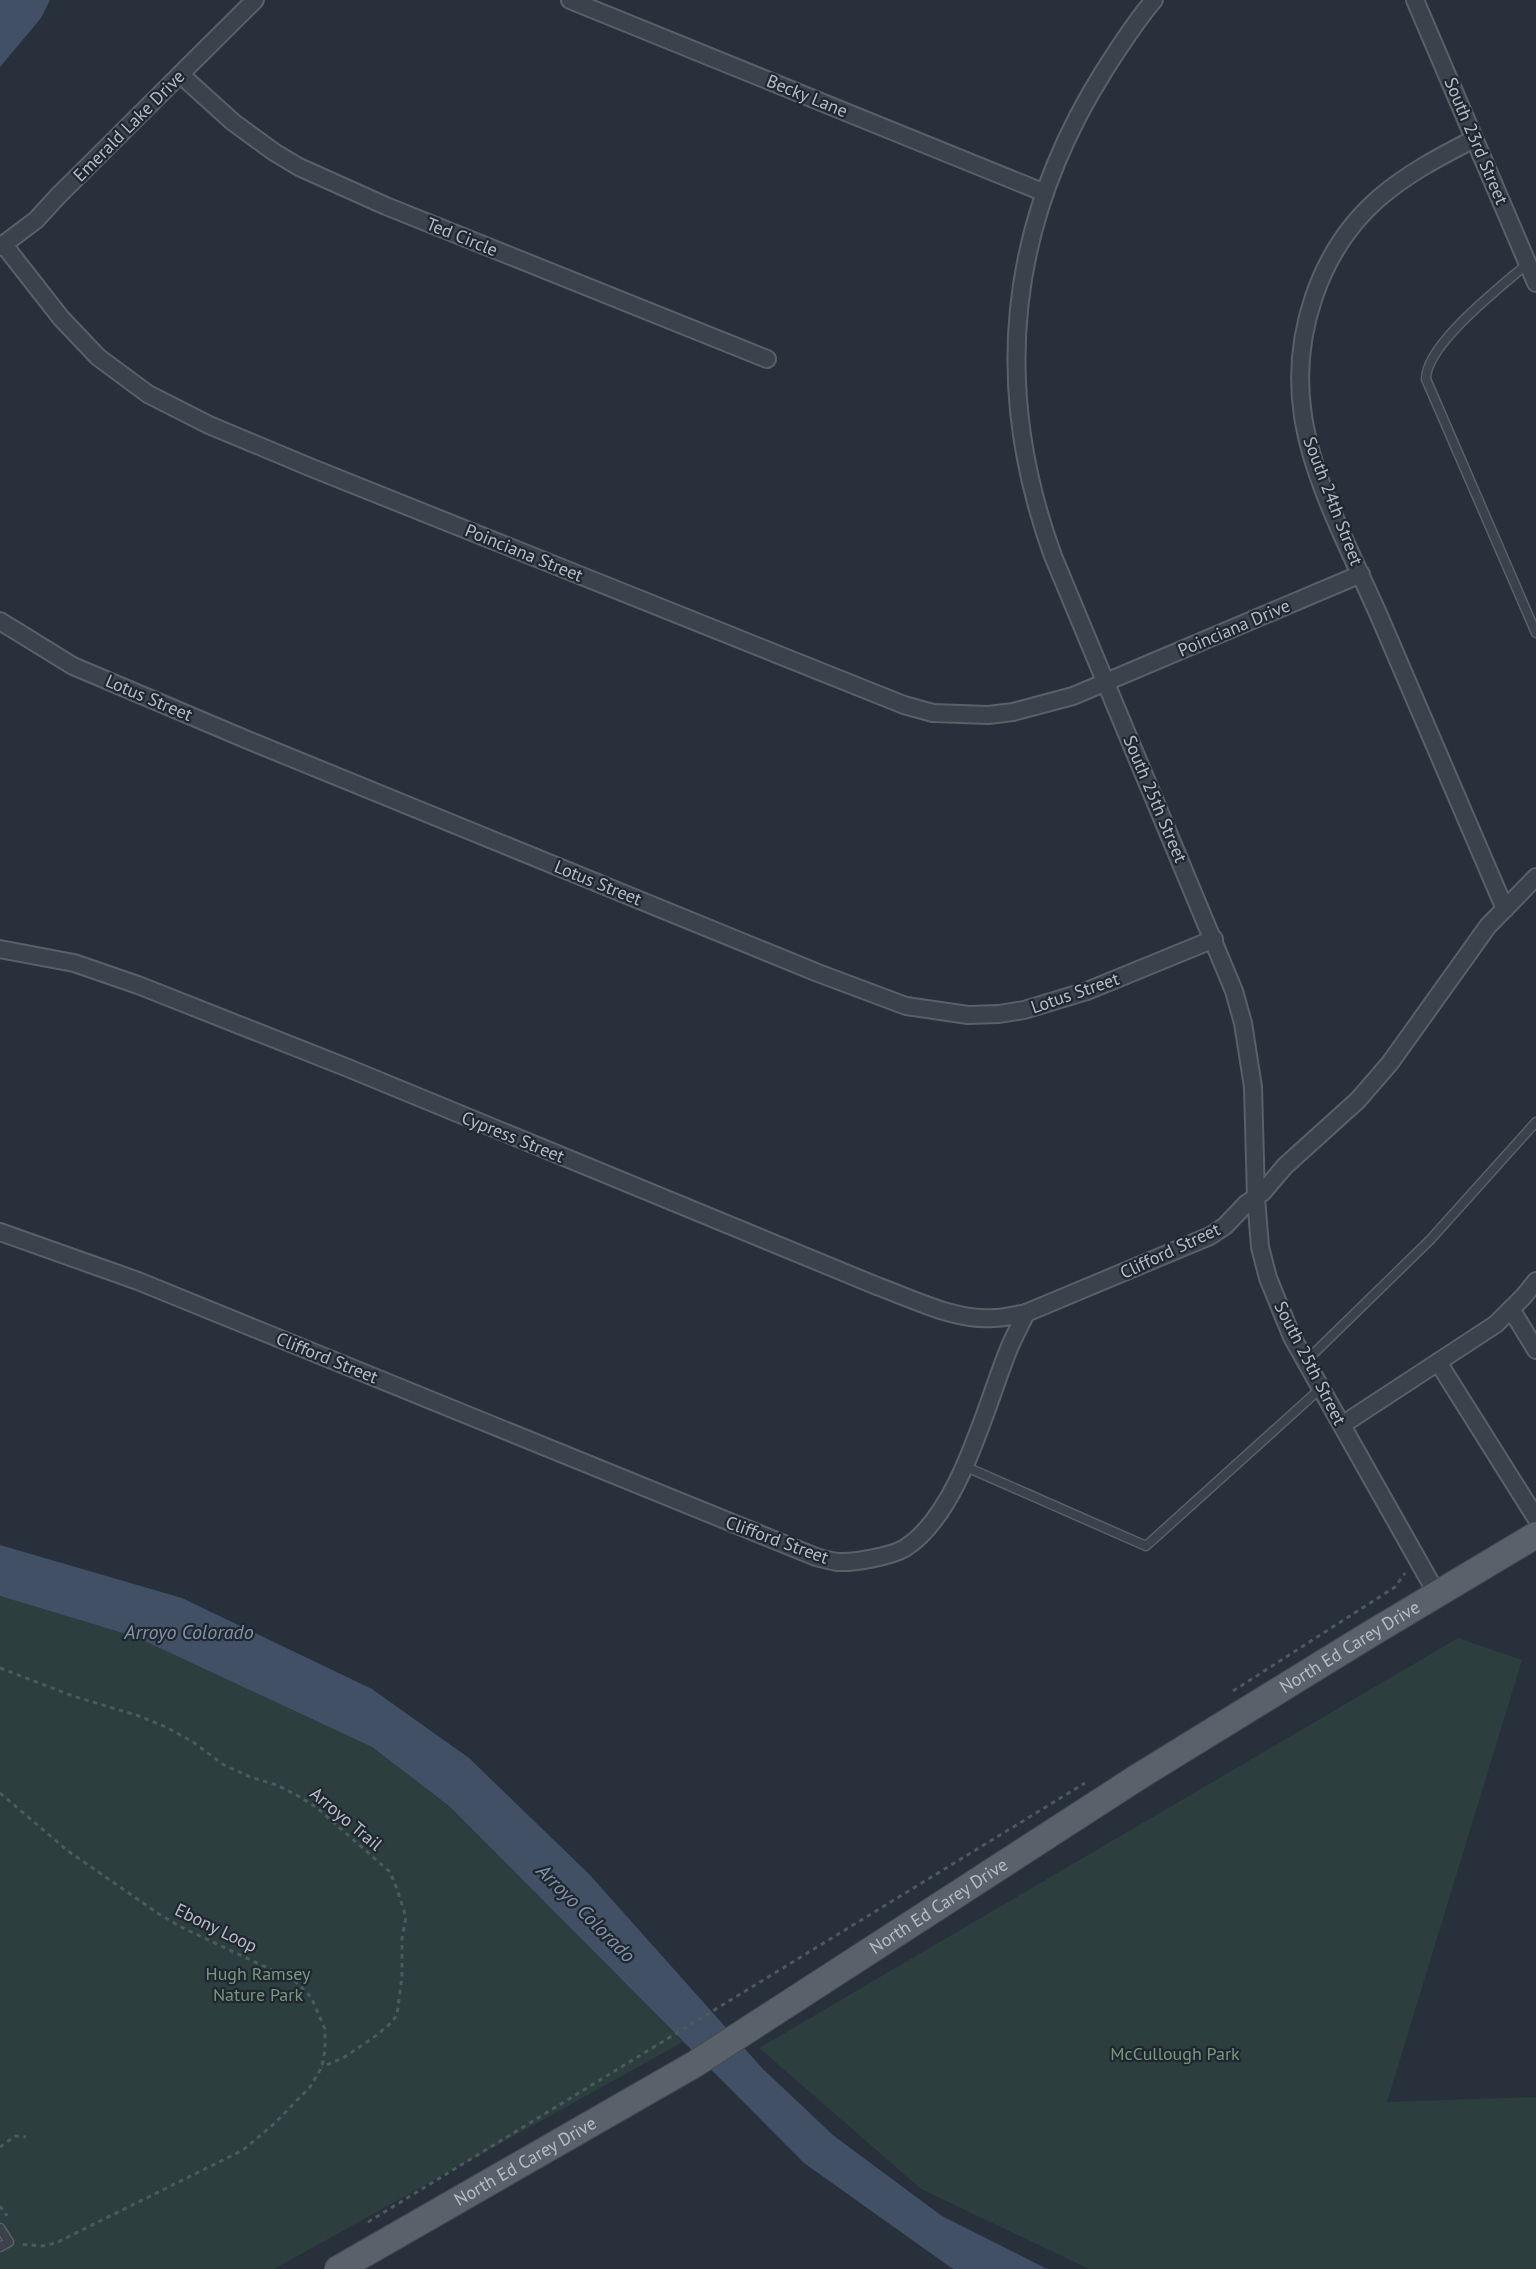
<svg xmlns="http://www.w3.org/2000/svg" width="1536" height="2269" viewBox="0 0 1536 2269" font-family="'PT Sans',sans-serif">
<rect width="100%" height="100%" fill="#27303b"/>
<!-- green -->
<g fill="#2c3e3e">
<polygon points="0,1596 136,1637 372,1747 449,1806 683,2042 274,2269 0,2269"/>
<polygon points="1458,1638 1522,1660 1387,2102 1536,2097 1536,2269 1089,2269 921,2189 759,2048"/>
</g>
<!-- water -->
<g fill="#415064">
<polygon points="0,0 50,0 41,18 0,67"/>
<polygon points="0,1545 182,1598 372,1689 469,1758 589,1874 763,2069 834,2136 942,2216 1047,2269 954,2269 950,2267 804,2163 449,1806 372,1747 136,1637 0,1596"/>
</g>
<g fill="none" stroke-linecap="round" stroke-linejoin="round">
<!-- service casing -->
<g stroke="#596069" stroke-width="11">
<g id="service">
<path d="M1528,263C1501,287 1426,344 1426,379L1536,633"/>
<polyline points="1306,1361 1430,1240 1536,1122"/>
<polyline points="964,1466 1146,1546 1321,1388"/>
<polyline points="0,2228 9,2242 0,2247"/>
</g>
</g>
<!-- minor casing -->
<g stroke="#596069" stroke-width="20">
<g id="minor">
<polyline points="570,0 1045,193"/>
<path d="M1154,0C1135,22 1120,46 1104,71C1008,224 991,386 1053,556L1234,991L1243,1023L1253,1087L1256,1197L1260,1247L1268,1278L1292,1337L1437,1594"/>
<polyline points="1415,0 1536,283"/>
<polyline points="181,75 233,122 274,152 299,167 386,206 767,359"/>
<path d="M1474,139C1441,156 1408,173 1379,198C1318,251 1291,338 1303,416C1313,483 1353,556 1380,618C1422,715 1464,812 1505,909"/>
<polyline points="4,245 61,318 98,357 148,394 209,425 312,468 904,705 933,713 988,715 1013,712 1073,696 1361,574"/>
<polyline points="0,247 36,220 58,196 255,0"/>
<polyline points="0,621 73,666 250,741 818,973 906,1006 968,1015 999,1014 1024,1010 1087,991 1214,939"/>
<path d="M0,949L74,963L138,985L348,1068L877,1286C913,1299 955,1321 994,1318C1004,1318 1015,1315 1026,1313"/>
<path d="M0,1232L138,1281L816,1557C823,1559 831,1561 838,1562C854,1563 892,1556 905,1548C959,1514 985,1408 1008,1351C1013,1338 1020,1326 1026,1313L1210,1236L1225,1226L1246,1204L1263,1192L1285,1166L1358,1100L1390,1063L1488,926L1536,877"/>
<polyline points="1511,1309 1536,1350"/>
<polyline points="1438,1362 1536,1518"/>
<polyline points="1342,1425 1496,1324 1524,1296 1536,1281"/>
</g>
</g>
<!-- primary casing -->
<g stroke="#444b54" stroke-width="28">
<g id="primary">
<path id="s1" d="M338,2269L695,2064L1138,1777L1367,1636L1536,1535"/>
</g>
</g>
<!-- path -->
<g stroke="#4b5b5d" stroke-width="3" stroke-dasharray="4.5 4.5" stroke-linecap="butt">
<polyline points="0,1668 73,1696 139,1716 166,1727 193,1742 224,1765 250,1777 277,1785 298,1796 316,1807 390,1872 397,1889 406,1917 402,1938 402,1976 397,2015 392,2022 377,2035 343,2058 322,2067"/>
<polyline points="1233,1691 1395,1587 1405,1573"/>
<polyline points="0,1793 68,1851 159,1914 181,1927 295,1981 311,1997 325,2029 325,2049 322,2067 310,2087 274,2124 243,2150 56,2243 42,2246 20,2244"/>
<polyline points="0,2147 15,2136 26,2137"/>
<polyline points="0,2206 7,2216"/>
<polyline points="368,2222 1085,1783"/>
</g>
<!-- service -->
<use href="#service" stroke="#3b424b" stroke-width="8"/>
<!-- minor -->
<use href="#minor" stroke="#3b424b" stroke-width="16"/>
<!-- primary -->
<use href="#primary" stroke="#59616b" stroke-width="26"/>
</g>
<g text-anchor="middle" stroke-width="4.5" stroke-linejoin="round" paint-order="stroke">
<!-- street labels -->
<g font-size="18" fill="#b7bdc6" stroke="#202730">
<text transform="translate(807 96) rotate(22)" y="6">Becky Lane</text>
<text transform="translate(129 126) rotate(-45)" y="6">Emerald Lake Drive</text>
<text transform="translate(1476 141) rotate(67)" y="6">South 23rd Street</text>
<text transform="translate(462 237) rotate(22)" y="6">Ted Circle</text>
<text transform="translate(1333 501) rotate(69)" y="6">South 24th Street</text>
<text transform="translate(524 553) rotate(22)" y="6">Poinciana Street</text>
<text transform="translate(1234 628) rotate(-23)" y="6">Poinciana Drive</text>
<text transform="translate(149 698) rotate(23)" y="6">Lotus Street</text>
<text transform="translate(1155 799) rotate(67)" y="6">South 25th Street</text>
<text transform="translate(598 883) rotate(22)" y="6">Lotus Street</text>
<text transform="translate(1075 993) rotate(-19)" y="6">Lotus Street</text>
<text transform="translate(513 1137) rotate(22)" y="6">Cypress Street</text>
<text transform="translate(1170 1251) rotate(-25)" y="6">Clifford Street</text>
<text transform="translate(327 1358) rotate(22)" y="6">Clifford Street</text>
<text transform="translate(1310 1363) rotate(63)" y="6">South 25th Street</text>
<text transform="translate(777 1540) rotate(20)" y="6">Clifford Street</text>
<text dy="6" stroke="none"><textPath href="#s1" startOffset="1188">North Ed Carey Drive</textPath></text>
<text transform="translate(346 1819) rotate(40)" y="6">Arroyo Trail</text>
<text dy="6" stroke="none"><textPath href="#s1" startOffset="702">North Ed Carey Drive</textPath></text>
<text transform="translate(216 1928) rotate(26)" y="6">Ebony Loop</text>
<text dy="6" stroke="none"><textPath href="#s1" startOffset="216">North Ed Carey Drive</textPath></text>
</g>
<!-- park labels -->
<g font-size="18" fill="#78997f" stroke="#202730">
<text x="258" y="1980">Hugh Ramsey<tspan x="258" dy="21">Nature Park</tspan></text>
<text x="1175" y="2060">McCullough Park</text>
</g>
<!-- water labels -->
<g font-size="20" font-style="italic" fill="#8294aa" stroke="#202730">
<text x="189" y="1639">Arroyo Colorado</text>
<text transform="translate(586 1913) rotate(45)" y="7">Arroyo Colorado</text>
</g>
</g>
</svg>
